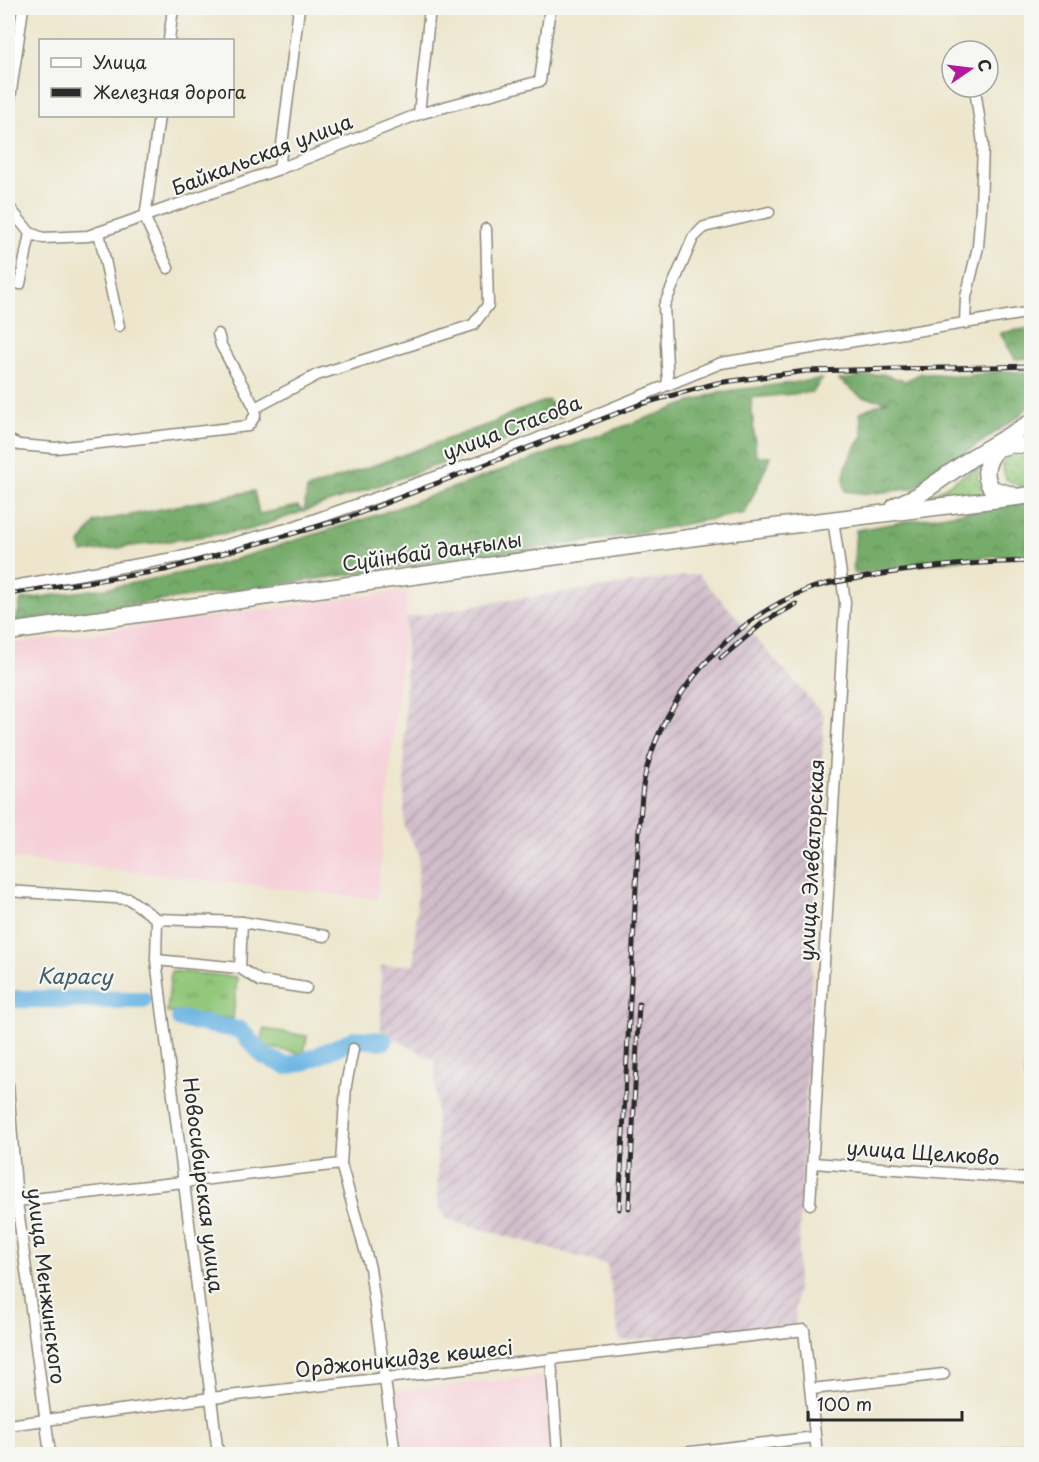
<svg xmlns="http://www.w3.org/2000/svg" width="1039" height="1462" viewBox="0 0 1039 1462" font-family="'Playpen Sans',sans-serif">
<defs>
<pattern id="industrial-furrows" width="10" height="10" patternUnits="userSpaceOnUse" patternTransform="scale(1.5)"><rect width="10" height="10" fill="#d1bdca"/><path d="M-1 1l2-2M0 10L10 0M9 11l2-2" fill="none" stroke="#aa9aa4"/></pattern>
<pattern id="grass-dots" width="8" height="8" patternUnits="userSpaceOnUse" patternTransform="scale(1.5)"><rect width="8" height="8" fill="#93c87a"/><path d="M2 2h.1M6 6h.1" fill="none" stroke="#78a364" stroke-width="1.8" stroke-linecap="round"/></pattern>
<pattern id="forest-crowns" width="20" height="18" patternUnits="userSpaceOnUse" patternTransform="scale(1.5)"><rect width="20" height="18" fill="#76ac6a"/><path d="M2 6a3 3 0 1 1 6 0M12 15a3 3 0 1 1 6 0" fill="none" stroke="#618c57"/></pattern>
<pattern id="park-tufts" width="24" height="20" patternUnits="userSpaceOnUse" patternTransform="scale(1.5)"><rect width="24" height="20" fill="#93c87a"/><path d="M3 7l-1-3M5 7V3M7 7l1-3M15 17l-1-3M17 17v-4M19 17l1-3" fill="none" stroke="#78a364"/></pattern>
</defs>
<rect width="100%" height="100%" fill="#f6f6f2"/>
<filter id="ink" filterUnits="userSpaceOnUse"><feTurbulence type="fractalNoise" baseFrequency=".0167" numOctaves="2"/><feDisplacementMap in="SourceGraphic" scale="12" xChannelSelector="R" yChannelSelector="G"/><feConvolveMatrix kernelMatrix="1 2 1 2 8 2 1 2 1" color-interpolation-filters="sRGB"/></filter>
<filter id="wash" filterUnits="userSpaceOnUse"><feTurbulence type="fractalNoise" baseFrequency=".008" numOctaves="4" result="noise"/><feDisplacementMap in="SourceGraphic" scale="24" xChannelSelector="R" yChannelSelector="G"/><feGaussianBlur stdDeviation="1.35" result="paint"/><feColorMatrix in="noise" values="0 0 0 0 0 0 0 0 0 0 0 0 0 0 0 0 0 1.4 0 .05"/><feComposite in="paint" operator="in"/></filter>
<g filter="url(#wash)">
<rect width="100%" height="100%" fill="#ede6cc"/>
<!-- built -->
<g fill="#f6cfd8">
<polygon points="408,590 377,899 8,858 8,644"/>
<polygon points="545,1376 553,1454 403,1454 396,1391"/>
</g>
<!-- industrial -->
<g fill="url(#industrial-furrows)">
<polygon points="698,574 824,715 795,1325 620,1341 607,1265 446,1219 438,1204 435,1061 381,1031 381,966 414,964 419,854 404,826 406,618 499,601"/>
<polygon points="1031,949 1032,949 1031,1080 1023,1079"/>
</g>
<!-- grass -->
<g fill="url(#grass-dots)" stroke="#5f7a52" stroke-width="1.5">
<polygon points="1031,449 1031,487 1023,488 1006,479 1002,465 1008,453"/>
<polygon points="979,466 978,479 983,491 995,496 915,505"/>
</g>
<!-- forest -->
<g fill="url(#forest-crowns)" stroke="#506c4a" stroke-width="1.5">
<polygon points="1031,328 1031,358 1015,359 1000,333"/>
<path d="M1004,371L1031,373V404L1018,417L914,488L868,494L845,491C840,470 852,453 863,436L860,412L887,401L862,397L839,380L882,374L905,381L922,373L964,376Z"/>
<polygon points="822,379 813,392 751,398 756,456 771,456 745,513 604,539 16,621 21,600 119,586 210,567 380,514 719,392"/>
<polygon points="548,400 563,416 490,447 249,530 82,553 80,544 95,522 254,491 259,514 298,506 304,512 307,489 495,422 512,413"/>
<polygon points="1031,501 1031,555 992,556 853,573 856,530"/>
</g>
<!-- park -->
<polygon fill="url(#park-tufts)" stroke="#5f7a52" stroke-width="1.5" points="171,971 237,977 233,1019 167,1013"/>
<!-- pitch -->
<polygon fill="#93c87a" stroke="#5f7a52" stroke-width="1.5" points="264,1029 307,1036 304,1054 261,1046"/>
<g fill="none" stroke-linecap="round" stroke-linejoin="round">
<!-- river -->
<g stroke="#6cb6e4" stroke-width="18">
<polyline points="8,999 143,1000"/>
<polyline points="180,1019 240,1030 264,1056 287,1066 306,1061 355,1039 384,1041"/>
</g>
</g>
</g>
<g filter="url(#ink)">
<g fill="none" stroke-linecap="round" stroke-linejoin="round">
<!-- street casing -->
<g stroke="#8c887c" stroke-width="13">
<g id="street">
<polyline points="169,40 173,8"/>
<polyline points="8,112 23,8"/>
<polyline points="419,114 430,8"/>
<polyline points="159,116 145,218 168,268"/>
<polyline points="279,169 299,8"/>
<polyline points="8,206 30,233 43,238 88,236 279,169 419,114 540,81 550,8"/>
<polyline points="99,232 119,326"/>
<polyline points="20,284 30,233"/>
<polyline points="965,323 966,297 978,247 981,207 983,144 976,96"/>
<polyline points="668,385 664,306 693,238 704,227 769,212"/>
<polyline points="255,408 317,375 473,325 488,305 486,229"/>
<polyline points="8,440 19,445 56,448 248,426 255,416 255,408 221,345 218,334"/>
<polyline points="8,587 185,556 290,528 498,455 721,363 1032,312"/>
<polyline points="8,891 129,899 157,919 242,922 325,936"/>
<polyline points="157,919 156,960 218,1454"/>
<polyline points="156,960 240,968 242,922"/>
<polyline points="240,968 260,981 306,988"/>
<polyline points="353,1049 346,1085 341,1164 370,1268 395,1454"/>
<polyline points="8,1085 17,1201 50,1454"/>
<polyline points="813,1163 1032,1179"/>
<polyline points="8,1202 341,1164"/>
<polyline points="810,1204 845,602 833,519"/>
<polyline points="551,1360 558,1454"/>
<polyline points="812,1389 944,1374"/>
<polyline points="8,1425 211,1398 804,1330 817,1454"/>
<polyline points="675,1454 815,1437"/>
<polyline points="1003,1454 1032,1451"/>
</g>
</g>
<!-- secondary casing -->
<g stroke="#8c887c" stroke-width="17">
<polyline id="secondary" points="990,451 1012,445 1032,446"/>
</g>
<!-- primary casing -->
<g stroke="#8c887c" stroke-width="19">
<g id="primary">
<path d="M1002,443C989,456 980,472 992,489L1012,495"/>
<polyline points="895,506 917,496 973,457 1032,422"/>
<polyline points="8,632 718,534 1032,495"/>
</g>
</g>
<!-- street -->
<use href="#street" stroke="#fff" stroke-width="10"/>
<!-- secondary -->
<use href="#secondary" stroke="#fff" stroke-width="15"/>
<!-- primary -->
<use href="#primary" stroke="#fff" stroke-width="16"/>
<!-- rail casing -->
<g stroke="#2b2b2b" stroke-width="5">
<g id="rail">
<polyline points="8,594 165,570 347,518 641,404 717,383 806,371 1032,366"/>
<polyline points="721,658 764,622 796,604"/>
<polyline points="629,1208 639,1004"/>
<path d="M619,1209L639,830C641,813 641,796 644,780C661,698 730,620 807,590C823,583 842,581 860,578C917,567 974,562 1032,561"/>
</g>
</g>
<!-- rail -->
<use href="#rail" stroke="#f6f6f2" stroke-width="3" stroke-dasharray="9" stroke-linecap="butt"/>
</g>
</g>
<g text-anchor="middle" stroke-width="4.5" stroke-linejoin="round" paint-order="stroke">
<!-- street labels -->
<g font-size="20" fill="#2b2b2b" stroke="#f6f6f2">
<text transform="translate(262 155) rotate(-21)" y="7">Байкальская улица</text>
<text transform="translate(512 428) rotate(-21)" y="7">улица Стасова</text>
<text transform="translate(432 552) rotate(-8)" y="7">Сүйінбай даңғылы</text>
<text transform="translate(812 860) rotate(-87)" y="7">улица Элеваторская</text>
<text transform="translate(923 1153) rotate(4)" y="7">улица Щелково</text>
<text transform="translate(203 1185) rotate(83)" y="7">Новосибирская улица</text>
<text transform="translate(46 1286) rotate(83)" y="7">улица Менжинского</text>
<text transform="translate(404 1359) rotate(-6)" y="7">Орджоникидзе көшесі</text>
</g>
<!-- water labels -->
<g font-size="21" font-style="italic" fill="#425c6c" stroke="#f6f6f2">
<text transform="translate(75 977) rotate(1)" y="7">Карасу</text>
</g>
</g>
<!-- margin -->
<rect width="1039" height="1462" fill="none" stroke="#f6f6f2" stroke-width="30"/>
<!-- legend -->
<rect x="39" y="39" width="195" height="78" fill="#f6f6f2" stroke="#a5a5a2" stroke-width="1.5"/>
<rect x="51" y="58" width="30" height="9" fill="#ffffff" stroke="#a5a5a2" stroke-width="1.5"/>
<text x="93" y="69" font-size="18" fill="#2b2b2b">Улица</text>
<rect x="51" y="88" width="30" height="9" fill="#2b2b2b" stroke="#a5a5a2" stroke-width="1.5"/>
<text x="93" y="99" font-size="18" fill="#2b2b2b">Железная дорога</text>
<!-- north arrow -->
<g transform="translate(970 69) rotate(76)"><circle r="28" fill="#f6f6f2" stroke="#a5a5a2" stroke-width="1.5"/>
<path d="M0-4.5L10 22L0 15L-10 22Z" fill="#b5179e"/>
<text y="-9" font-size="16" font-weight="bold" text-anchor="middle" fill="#2b2b2b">С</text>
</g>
<!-- scale -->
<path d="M808 1411v9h154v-9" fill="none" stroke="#2b2b2b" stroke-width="3"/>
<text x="817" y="1411" font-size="18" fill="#2b2b2b" stroke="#f6f6f2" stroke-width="4.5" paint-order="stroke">100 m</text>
</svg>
